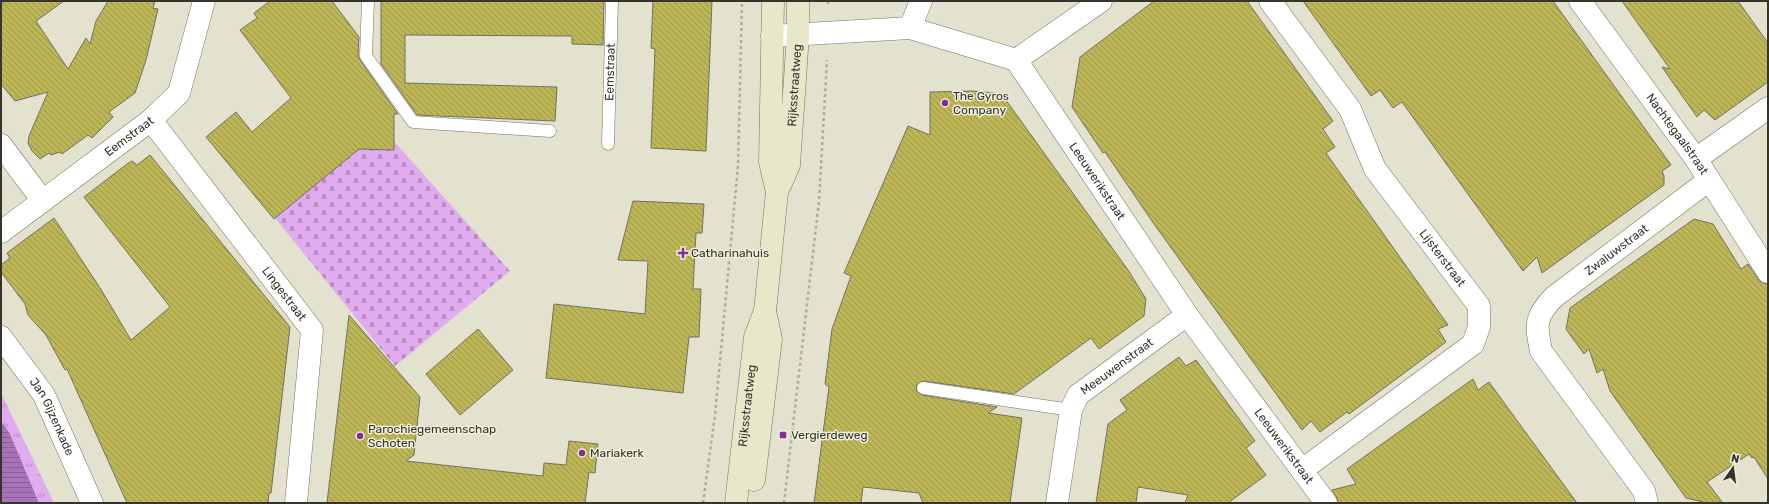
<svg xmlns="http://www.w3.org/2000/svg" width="1769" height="504" viewBox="0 0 1769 504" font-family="Rubik,sans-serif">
<defs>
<pattern id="grass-tufts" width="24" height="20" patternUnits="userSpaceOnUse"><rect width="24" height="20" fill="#e0acef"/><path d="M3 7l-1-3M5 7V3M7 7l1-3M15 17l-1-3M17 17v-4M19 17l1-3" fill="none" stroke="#b68dc2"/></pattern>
<pattern id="cemetery-stones" width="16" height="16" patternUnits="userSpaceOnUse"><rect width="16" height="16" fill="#e0acef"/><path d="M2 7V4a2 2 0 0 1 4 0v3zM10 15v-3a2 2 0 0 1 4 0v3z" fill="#b68dc2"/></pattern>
<pattern id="water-rules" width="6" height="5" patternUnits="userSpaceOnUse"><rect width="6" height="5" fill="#a972b9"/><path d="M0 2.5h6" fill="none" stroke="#8a5e97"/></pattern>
<pattern id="building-back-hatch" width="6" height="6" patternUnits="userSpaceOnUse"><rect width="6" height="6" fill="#bdb656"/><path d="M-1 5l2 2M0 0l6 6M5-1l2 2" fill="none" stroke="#9a9548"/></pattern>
</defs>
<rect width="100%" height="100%" fill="#e2e2cf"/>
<!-- grass -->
<polygon fill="url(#grass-tufts)" points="1,393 54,503 39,503 10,434 1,421"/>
<!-- cemetery -->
<polygon fill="url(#cemetery-stones)" points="358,136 390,137 510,271 395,366 267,208"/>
<!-- water -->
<polygon fill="url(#water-rules)" points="1,421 10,434 39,503 1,503"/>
<!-- building -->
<g fill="url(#building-back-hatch)" stroke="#727160">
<polygon points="1,1 64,1 36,21 68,69 86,38 90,44 96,21 108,1 155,1 153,8 158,9 146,60 135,93 109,112 113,117 92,138 88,135 62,154 60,152 51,155 49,153 40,159 32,151 28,143 29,136 48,92 15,101 1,84"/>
<polygon points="270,1 332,1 359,37 358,56 360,60 398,114 394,114 394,150 359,149 274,219 206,137 236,112 252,132 291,98 240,30 257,18 254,13"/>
<polygon points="381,1 604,1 603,45 572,44 572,36 405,35 405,83 557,87 555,121 417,115 381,64"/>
<polygon points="653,1 712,1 706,151 651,148 655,49 651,48"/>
<polygon points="1154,1 1247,1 1333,121 1323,129 1335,147 1326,153 1448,325 1438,329 1446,342 1349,414 1347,412 1320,432 1311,421 1302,430 1154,224 1105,152 1103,153 1072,107 1080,57"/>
<polygon points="1303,1 1553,1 1671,165 1662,171 1664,176 1664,185 1542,273 1537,257 1523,271 1402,102 1393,108 1380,90 1371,96"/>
<polygon points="1622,1 1738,1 1768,43 1768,82 1715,120 1704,110 1697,117 1662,67 1670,69"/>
<polygon points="973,91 995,93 1003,96 1128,270 1146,299 1144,316 1099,349 1091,338 1014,394 924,381 917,384 916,391 922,395 997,407 988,413 1022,418 1010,503 923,503 919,493 863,487 861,503 814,503 829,387 825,384 832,329 851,276 844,273 908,126 930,135 930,92"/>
<polygon points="150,155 290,327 271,493 269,493 268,503 127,503 67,369 65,370 46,335 28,315 25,304 1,272 1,265 10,258 7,253 54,218 102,291 131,340 170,307 84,197 127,164 132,161 137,165"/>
<polygon points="633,201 704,204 702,233 696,233 693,289 701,289 699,337 689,337 683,393 546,378 554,304 645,314 648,261 618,260"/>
<polygon points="1694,219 1713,224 1741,269 1748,264 1758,279 1762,283 1768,284 1768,479 1754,457 1752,458 1749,454 1707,482 1723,503 1707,503 1686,498 1610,391 1603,369 1597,373 1589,349 1584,354 1566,329 1570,308"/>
<polygon points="349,315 420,397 414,455 406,461 543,476 544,463 566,465 569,441 598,444 595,473 589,472 585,503 327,503"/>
<polygon points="478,329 513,370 460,415 426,374"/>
<polygon points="1179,357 1186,366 1196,360 1255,441 1246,448 1266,475 1228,503 1185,503 1188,495 1138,487 1136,503 1096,503 1108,424 1127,410 1120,400"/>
<polygon points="1473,379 1478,390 1489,382 1577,503 1338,503 1336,496 1332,490 1356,484 1347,469"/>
</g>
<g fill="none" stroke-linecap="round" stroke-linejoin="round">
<!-- service casing -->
<g stroke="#747362" stroke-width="13">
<g id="service">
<polyline points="368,1 366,56 413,122 550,131"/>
<path id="s1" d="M608,144L612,1"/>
<polyline points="923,388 1071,410"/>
</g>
</g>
<!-- minor casing -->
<g stroke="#747362" stroke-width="23">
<g id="minor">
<path id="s2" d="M1270,1L1350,109L1375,169L1479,306V327L1473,344L1302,470"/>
<path id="s3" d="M1580,1L1696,159L1768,272"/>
<polyline points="910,28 921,1"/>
<path id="s4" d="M772,36L910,28L1016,60L1187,315L1326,503"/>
<polyline points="1016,60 1101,1"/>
<path id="s5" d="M151,120L312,330L296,503"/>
<polyline points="1,145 43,201"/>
<polyline points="1696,159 1768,108"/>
<path id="s6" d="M1,232L151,120L179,93L204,1"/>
<path id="s7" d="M1057,503L1071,410L1078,395L1187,315"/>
<path id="s8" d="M1647,503L1644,491L1541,351C1536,326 1534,317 1554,297L1709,180"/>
</g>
</g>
<!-- tertiary casing -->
<g stroke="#747362" stroke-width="23">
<g id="tertiary">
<path id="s9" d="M1,337L44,395L92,503"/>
</g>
</g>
<!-- secondary casing -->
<g stroke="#747362" stroke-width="23">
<g id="secondary">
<polyline points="773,1 770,162 777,192"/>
<polyline points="754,480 771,339 765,311"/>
<path id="s10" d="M736,503L755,337L765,311L777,192L789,165L798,35V1"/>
</g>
</g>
<!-- path -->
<g stroke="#adad9d" stroke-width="2.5" stroke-dasharray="3 3" stroke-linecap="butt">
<polyline points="828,1 828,7"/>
<polyline points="703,503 715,415 738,166 742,1"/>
<polyline points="784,503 819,201 827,60"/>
</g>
<!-- service -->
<use href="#service" stroke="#fff" stroke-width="12"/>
<!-- minor -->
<use href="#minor" stroke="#fff" stroke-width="22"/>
<!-- tertiary -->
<use href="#tertiary" stroke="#fff" stroke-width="22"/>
<!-- secondary -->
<use href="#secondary" stroke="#e9e7ca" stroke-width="22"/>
</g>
<!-- markers -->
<g fill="#842d9a" stroke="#efefdc" stroke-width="1.5">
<circle cx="945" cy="103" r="4"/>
<path d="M681 247h4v4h4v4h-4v4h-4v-4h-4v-4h4z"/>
<rect x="779" y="431" width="8" height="8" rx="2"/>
<circle cx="360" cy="436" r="4"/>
<circle cx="582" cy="453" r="4"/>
</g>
<g text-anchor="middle" stroke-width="3" stroke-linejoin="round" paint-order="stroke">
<!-- street labels -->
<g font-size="12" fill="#35352d" stroke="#efefdc">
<text dy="4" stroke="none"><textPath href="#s1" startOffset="72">Eemstraat</textPath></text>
<text dy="4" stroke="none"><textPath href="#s10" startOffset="424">Rijksstraatweg</textPath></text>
<text dy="4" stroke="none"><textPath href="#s3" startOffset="165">Nachtegaalstraat</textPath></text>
<text dy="4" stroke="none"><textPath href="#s6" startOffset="160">Eemstraat</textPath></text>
<text dy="4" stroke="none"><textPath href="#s4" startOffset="395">Leeuwerikstraat</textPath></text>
<text dy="4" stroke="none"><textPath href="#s8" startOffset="324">Zwaluwstraat</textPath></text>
<text dy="4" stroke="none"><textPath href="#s2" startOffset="311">Lijsterstraat</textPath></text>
<text dy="4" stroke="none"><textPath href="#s5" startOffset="219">Lingestraat</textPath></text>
<text dy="4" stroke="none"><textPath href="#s7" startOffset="159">Meeuwenstraat</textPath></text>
<text dy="4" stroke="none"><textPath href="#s10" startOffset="98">Rijksstraatweg</textPath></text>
<text dy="4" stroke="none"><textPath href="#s9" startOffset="95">Jan Gijzenkade</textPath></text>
<text dy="4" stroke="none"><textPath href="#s4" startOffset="719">Leeuwerikstraat</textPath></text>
</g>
<!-- poi labels -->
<g font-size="12" fill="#35352d" stroke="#efefdc" text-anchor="start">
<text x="953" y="100">The Gyros<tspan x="953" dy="14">Company</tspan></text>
<text x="691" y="257">Catharinahuis</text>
<text x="368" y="433">Parochiegemeenschap<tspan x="368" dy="14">Schoten</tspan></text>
<text x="791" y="439">Vergierdeweg</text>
<text x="590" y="457">Mariakerk</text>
</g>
</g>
<!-- border -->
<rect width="1769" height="504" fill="none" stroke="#35352d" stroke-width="4"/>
<!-- north arrow -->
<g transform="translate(1733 468) rotate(14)" stroke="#efefdc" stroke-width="3" paint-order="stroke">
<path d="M0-3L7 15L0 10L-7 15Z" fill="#35352d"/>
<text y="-6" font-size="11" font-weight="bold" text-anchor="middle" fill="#35352d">N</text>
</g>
</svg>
